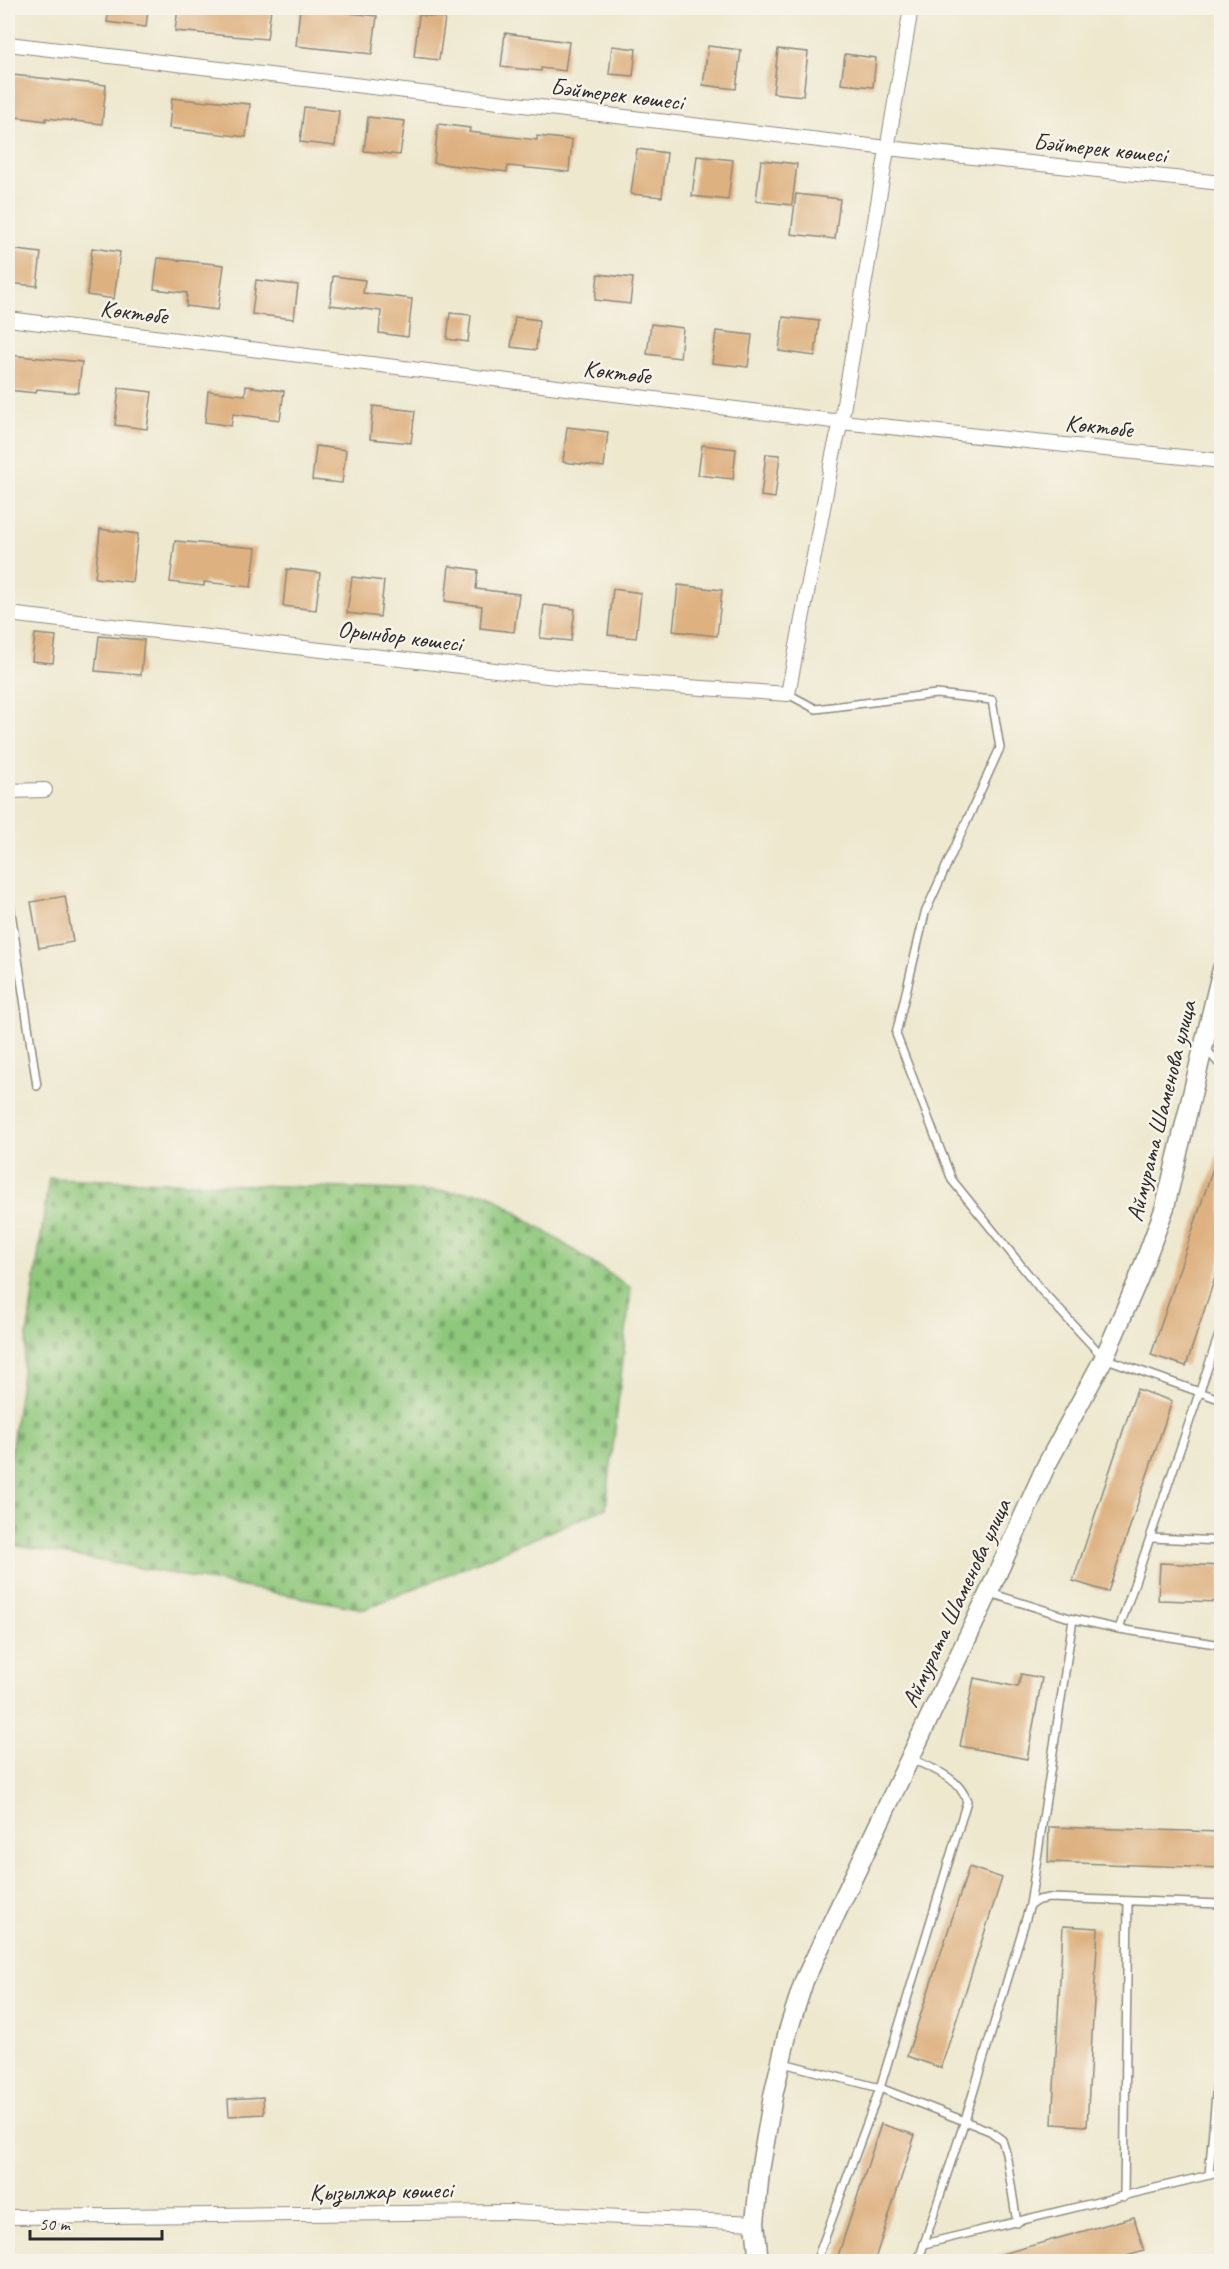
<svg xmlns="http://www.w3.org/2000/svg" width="1229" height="2269" viewBox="0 0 1229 2269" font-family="Caveat,sans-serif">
<defs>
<pattern id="cemetery-stones" width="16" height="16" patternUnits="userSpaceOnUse" patternTransform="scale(1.5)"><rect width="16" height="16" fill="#8fc87c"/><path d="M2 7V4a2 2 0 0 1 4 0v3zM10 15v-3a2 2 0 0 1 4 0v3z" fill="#75a366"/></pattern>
</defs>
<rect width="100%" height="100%" fill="#f7f3e8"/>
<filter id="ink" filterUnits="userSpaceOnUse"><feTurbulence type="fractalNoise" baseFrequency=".0167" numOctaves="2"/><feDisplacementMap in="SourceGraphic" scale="12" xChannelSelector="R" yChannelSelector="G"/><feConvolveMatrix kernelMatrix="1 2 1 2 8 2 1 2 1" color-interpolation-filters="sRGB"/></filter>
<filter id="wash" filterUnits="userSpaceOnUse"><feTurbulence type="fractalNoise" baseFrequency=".008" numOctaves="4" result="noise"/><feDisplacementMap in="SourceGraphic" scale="24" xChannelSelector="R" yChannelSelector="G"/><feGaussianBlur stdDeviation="1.35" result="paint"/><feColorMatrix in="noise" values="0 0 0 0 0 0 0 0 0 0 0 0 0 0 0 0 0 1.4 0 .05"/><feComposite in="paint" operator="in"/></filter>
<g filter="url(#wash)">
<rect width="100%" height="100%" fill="#eee8cf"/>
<!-- cemetery -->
<polygon fill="url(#cemetery-stones)" stroke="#5d7a54" stroke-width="1.5" points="49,1178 487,1193 631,1288 606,1508 365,1609 8,1544 8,1475"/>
<g id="blocks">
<!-- building -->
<g fill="#deb180">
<polygon points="109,8 148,8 146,27 107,22"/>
<polygon points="178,8 271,8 267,39 175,31"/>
<polygon points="300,8 377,16 372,54 296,46"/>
<polygon points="419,15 445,18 439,60 414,57"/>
<polygon points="505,33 569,42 565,71 541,68 541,71 501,67"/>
<polygon points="612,46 636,49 633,76 609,74"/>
<polygon points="708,46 741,50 736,89 703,85"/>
<polygon points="778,49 808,52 803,96 773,93"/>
<polygon points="845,54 876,58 873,87 841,84"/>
<polygon points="12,75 106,85 102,124 46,118 46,121 8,116"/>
<polygon points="172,98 207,102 208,100 250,104 246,137 169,128"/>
<polygon points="304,107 339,111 335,146 300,142"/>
<polygon points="368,117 405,121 400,155 364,151"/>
<polygon points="438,124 470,128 469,132 537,140 537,136 572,140 569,172 508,166 507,172 434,163"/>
<polygon points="637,149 667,153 662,197 631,194"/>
<polygon points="697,156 733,160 728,200 692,196"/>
<polygon points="761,160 797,164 792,205 756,201"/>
<polygon points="796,194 840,199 835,239 791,234"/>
<polygon points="92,248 120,252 114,299 87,295"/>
<polygon points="8,249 41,253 37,286 8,283"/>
<polygon points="158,258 224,265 218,310 186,306 187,293 154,289"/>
<polygon points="598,274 633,278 630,304 595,300"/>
<polygon points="333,276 365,280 363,293 412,299 408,337 379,333 381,311 330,305"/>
<polygon points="256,280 298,285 294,319 252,314"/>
<polygon points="450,313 471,315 468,342 447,339"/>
<polygon points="515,317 539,320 536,350 511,347"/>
<polygon points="783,317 819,321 815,356 779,351"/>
<polygon points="651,324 683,328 680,358 647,354"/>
<polygon points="716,331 752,335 748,367 712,363"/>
<polygon points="8,355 82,362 78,393 37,389 36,393 8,390"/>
<polygon points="246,386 284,391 280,420 233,414 231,426 205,422 208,391 245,395"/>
<polygon points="119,388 152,392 147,429 115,425"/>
<polygon points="373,406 415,411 411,443 370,439"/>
<polygon points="567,427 608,432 604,467 563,462"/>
<polygon points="702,445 736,449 733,479 698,475"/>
<polygon points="316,446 346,450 342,483 312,480"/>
<polygon points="766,454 780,455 775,498 761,496"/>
<polygon points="100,529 138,534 132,582 95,578"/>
<polygon points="175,541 256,548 251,587 204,582 204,586 170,582"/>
<polygon points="449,566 478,570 476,589 519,594 514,632 480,628 482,606 445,601"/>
<polygon points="287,569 320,573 316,610 283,606"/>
<polygon points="352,577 384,581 380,617 347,613"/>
<polygon points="678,585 722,590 717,636 673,631"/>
<polygon points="613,589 641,593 636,638 608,635"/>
<polygon points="544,605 575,609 571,641 540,638"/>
<polygon points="35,634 56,636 53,663 32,661"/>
<polygon points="99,636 144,640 141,675 95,671"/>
<polygon points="65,896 73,942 39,948 31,902"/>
<polygon points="1219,1150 1221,1151 1221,1259 1186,1366 1151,1355"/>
<polygon points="1137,1389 1172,1401 1108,1592 1073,1581"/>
<polygon points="1160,1563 1221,1566 1221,1602 1158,1600"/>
<polygon points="1021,1674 1042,1678 1027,1759 960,1746 974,1678 1018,1687"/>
<polygon points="1049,1827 1221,1832 1221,1868 1048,1862"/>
<polygon points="969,1867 1002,1878 941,2068 907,2056"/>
<polygon points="1063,1926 1098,1928 1087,2126 1052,2124"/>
<polygon points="263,2097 264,2114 229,2116 228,2099"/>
<polygon points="881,2124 915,2135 874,2262 836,2262"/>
<polygon points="1134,2217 1144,2251 1107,2262 992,2262 991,2257"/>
</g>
</g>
</g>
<g filter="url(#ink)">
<use href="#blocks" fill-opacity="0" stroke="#8c8a7d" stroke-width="1.5"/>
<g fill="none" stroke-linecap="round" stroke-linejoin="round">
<!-- service casing -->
<g stroke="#8c8a7d" stroke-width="10">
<g id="service">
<polyline points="788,694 816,709 936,694 992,700 1000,748 925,913 896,1034 952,1180 1041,1290 1104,1358 1222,1400"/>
<polyline points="8,892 37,1086"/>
<polyline points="1206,1049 1222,1067"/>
<polyline points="1151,1538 1222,1541"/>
<polyline points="990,1593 1073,1619"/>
<polyline points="1119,1629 1222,1326"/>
<path d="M912,1759C934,1770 958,1776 967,1801L880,2088L990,2131L1002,2140L1006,2153L1017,2223"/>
<polyline points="1030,1905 1073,1619 1119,1629 1222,1645"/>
<polyline points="783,2063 880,2088 816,2262"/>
<polyline points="1209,2175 1222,2026"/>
<polyline points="1124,2197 1128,1901"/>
<polyline points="924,2244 1222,2172"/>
<polyline points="918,2262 964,2123 1030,1905 1038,1900 1049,1898 1222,1904"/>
</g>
</g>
<!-- minor casing -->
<g stroke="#8c8a7d" stroke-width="16">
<g id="minor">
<polyline points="8,44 887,148 1222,183"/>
<polyline points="8,319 841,422 1222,461"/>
<polyline points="8,614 574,679 788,694 833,455 841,422 911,8"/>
<polyline points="8,791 45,790"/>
<polyline points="8,2217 511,2212 755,2223"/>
</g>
</g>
<!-- tertiary casing -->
<g stroke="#8c8a7d" stroke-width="21">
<polyline id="tertiary" points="759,2262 755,2223 760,2171 773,2096 788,2031 804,1981 989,1592 1046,1466 1104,1358 1138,1280 1165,1207 1222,969"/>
</g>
<!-- service -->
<use href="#service" stroke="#fff" stroke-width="7"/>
<!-- minor -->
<use href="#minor" stroke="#fff" stroke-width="14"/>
<!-- tertiary -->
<use href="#tertiary" stroke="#fff" stroke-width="18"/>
</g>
</g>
<g text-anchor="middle" stroke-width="5" stroke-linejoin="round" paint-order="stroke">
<!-- street labels -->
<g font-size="24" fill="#2b2b2b" stroke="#f7f3e8">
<text transform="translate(617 94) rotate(7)" y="8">Бәйтерек көшесі</text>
<text transform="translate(1100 148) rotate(6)" y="8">Бәйтерек көшесі</text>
<text transform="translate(134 312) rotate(7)" y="8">Көктөбе</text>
<text transform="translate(617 372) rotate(7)" y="8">Көктөбе</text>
<text transform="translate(1099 426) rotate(6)" y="8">Көктөбе</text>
<text transform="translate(400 636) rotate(7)" y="8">Орынбор көшесі</text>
<text transform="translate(1161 1111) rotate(-76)" y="8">Аймурата Шаменова улица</text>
<text transform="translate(956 1603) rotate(-65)" y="8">Аймурата Шаменова улица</text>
<text transform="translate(381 2191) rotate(-1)" y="8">Қызылжар көшесі</text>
</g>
</g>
<!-- margin -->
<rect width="1229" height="2269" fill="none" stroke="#f7f3e8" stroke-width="30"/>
<!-- scale -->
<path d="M30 2230v9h132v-9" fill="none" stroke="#2b2b2b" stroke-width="3"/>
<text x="39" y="2230" font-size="18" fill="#2b2b2b" stroke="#f7f3e8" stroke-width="4.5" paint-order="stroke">50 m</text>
</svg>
